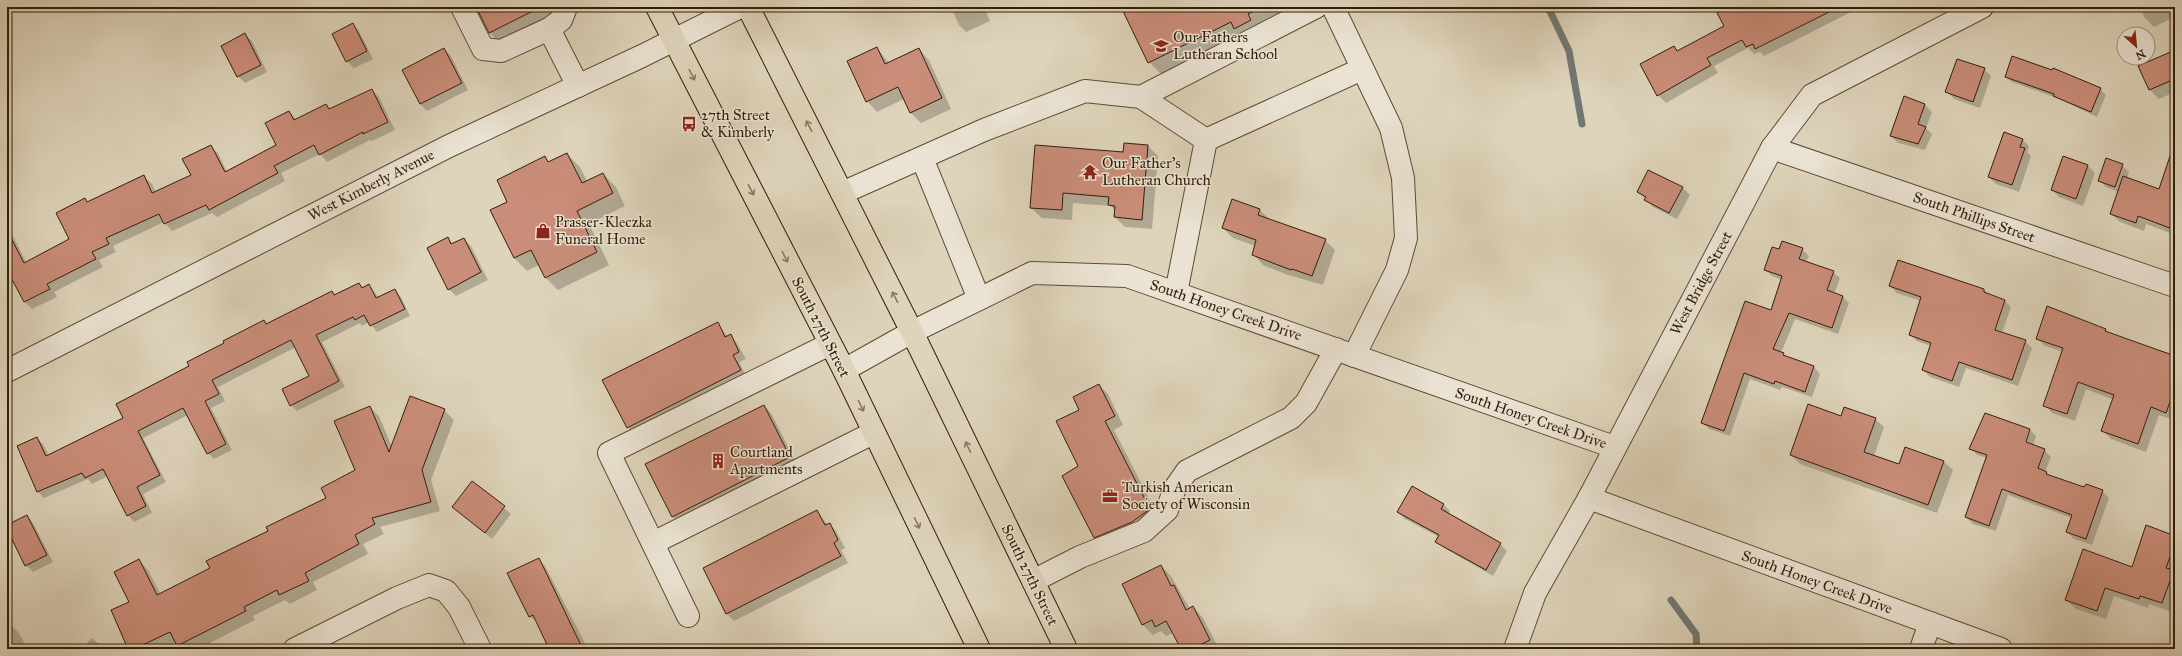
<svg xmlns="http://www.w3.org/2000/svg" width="2182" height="656" viewBox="0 0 2182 656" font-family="'IM FELL Great Primer',serif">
<rect width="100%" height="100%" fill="#ded4bb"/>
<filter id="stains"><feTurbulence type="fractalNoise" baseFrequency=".005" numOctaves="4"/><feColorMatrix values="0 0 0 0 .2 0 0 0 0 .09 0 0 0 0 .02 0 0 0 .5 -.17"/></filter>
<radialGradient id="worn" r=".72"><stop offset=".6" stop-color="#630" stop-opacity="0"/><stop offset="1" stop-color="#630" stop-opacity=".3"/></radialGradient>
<!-- shadow -->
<g fill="#0003">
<polygon points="362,7 369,7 364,10"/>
<polygon points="477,7 554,7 558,14 500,43 490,33"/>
<polygon points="951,7 984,7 990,21 966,32 959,25"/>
<polygon points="1122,7 1303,7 1162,75 1149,62"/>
<polygon points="1731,7 1850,7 1851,12 1764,56 1760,52 1754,54 1748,48 1714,66 1718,73 1666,103 1658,95 1674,47 1678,51 1725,27"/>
<polygon points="2139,7 2175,7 2175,17 2154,27 2145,18"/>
<polygon points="352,24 359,31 373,59 354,68 347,61"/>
<polygon points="245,35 252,41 267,72 245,83 238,76"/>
<polygon points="877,48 889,63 919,49 929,60 951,109 921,123 911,113 904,99 877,112 867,101"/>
<polygon points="444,49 451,56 468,90 427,111 420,104"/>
<polygon points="2175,51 2175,92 2159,99 2150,90 2140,66"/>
<polygon points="1984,69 1991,76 1980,108 1954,99 1947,92"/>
<polygon points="2006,77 2100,89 2106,95 2097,117 2057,98 2012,82"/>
<polygon points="371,90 379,97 395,130 372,141 370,140 327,162 320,154 281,173 285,181 217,217 212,213 172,231 164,222 113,246 116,252 99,260 103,267 54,292 57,297 32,309 25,302 7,268 7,230 13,236 26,262 70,240 85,200 88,202 144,177 152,184 156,193 192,176 210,146 218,153 227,172 277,145 289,112 297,120 326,105 331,109"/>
<polygon points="1925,105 1932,112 1926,128 1932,134 1925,150 1898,143 1891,136"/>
<polygon points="2022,139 2029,146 2027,152 2031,156 2019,192 1996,184 1989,177"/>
<polygon points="1148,146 1158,156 1152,229 1125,227 1115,217 1115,211 1111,206 1073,203 1072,220 1042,218 1031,208 1124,153"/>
<polygon points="567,154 580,167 587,181 603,174 616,187 625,206 589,224 609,265 558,290 545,277 539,265 527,271 514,258 509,202 545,158 549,162"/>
<polygon points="2122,165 2129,172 2127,179 2159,190 2175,188 2175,235 2146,224 2144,231 2120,222 2111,214 2119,192 2106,187 2099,180"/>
<polygon points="2088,166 2095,173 2083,206 2059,197 2052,190"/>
<polygon points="1649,171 1683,188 1690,195 1677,219 1653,207 1638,191"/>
<polygon points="1260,210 1270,220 1325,240 1335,250 1323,285 1285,274 1263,265 1253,254 1256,246 1233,238 1223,228"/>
<polygon points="448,239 453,244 464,239 471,246 488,280 456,296 449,289"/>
<polygon points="1802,249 1809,256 1806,262 1833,272 1840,278 1834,294 1843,297 1849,303 1838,334 1795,319 1781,353 1787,358 1814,367 1820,374 1812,397 1782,387 1780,390 1750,379 1730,436 1709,429 1703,423 1772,311 1782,280 1772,276 1765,270 1780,250"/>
<polygon points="359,284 363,288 369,285 379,298 395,291 401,297 410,316 377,332 369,322 362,326 360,323 322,342 345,387 297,411 291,405 310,376 296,347 218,387 225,401 211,408 232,450 214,459 208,453 188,415 143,438 166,482 143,494 152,513 134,522 128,515 108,476 92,484 88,479 44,498 38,492 18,447 36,438 43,444 49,456 125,418 191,367 226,343 264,321 267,325 331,292 335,296"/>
<polygon points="1890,286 1984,290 1989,295 2005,301 2011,307 2002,333 2025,341 2032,348 2018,386 1966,368 1959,387 1930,377 1923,370 1931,346 1917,341 1910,334 1921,301 1897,293"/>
<polygon points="2048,307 2106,330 2110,334 2175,355 2175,420 2159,415 2146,452 2111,439 2103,431 2114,400 2086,389 2075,421 2052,413 2045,405 2063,352 2045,346 2037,338"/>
<polygon points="717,323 728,337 730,336 737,343 746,359 739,362 747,377 634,434 628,427"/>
<polygon points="1099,385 1108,394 1123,425 1114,430 1159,518 1104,547 1095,537 1079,466 1080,411"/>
<polygon points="764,406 771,413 797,464 679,523 672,516"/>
<polygon points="369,407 379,416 392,447 444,410 454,420 431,480 440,511 380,527 384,534 363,544 368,554 313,582 317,590 290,604 285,600 253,616 255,620 198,649 182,649 176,642 163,649 129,649 131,602 139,560 148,570 161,595 211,569 269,531 327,498 356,471"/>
<polygon points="1986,414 2030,430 2036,436 2033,446 2044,450 2051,457 2045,472 2051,477 2085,489 2102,491 2109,498 2092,545 2074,539 2067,532 2072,518 2008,495 1996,531 1973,524 1966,517 1987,458 1977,455 1971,448"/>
<polygon points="1842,417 1875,419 1884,427 1874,456 1899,465 1905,449 1944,462 1953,470 1937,513 1800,464 1791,455"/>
<polygon points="473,482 511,514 492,539 453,507"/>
<polygon points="1443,504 1450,511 1448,515 1500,544 1507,551 1493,576 1444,548 1437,541 1439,537 1405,519 1398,512"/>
<polygon points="817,512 828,525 829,524 836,531 845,548 841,550 848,563 734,621 727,614 704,569"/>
<polygon points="27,516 33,523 53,562 33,572 26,565 7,526"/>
<polygon points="2175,537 2175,613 2149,604 2148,608 2114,596 2106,619 2076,609 2066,600 2132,568"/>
<polygon points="538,559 545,566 588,649 550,649 538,622 529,616"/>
<polygon points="1161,566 1171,576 1190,609 1193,607 1203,618 1219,649 1182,649 1173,633 1166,636 1161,631 1153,635 1143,625 1123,585"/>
<polygon points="11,625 19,633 27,649 7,649 7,627"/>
<polygon points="92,638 104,649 81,649"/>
<polygon points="1613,644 1623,649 1611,649"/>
<polygon points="1805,644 1819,649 1804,649"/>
<polygon points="1593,645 1600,649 1591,649"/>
</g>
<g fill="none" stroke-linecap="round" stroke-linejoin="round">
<!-- stream -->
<g stroke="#717874" stroke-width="7">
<polyline points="1548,7 1569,51 1582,124"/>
<polyline points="1671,600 1696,634 1697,649"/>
</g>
</g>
<!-- building -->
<g fill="#ca8d79" stroke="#341d07">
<polygon points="476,7 541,7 489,33"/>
<polygon points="1121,7 1262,7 1248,14 1251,20 1234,29 1231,22 1148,63"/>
<polygon points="1728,7 1839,7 1755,49 1753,44 1746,47 1742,40 1707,58 1711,65 1657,96 1640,64 1674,46 1677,51 1724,26 1717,13"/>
<polygon points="353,23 367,51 346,62 332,34"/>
<polygon points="245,33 261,65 237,77 221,46"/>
<polygon points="877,47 885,64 919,48 942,98 910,113 898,87 866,102 847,61"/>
<polygon points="444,48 462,83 420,104 402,70"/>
<polygon points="2175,50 2175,79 2149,90 2138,66"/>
<polygon points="2012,56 2052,70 2053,68 2101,88 2091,112 2053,96 2054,94 2005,77"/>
<polygon points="1957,59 1985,68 1973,102 1945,92"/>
<polygon points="372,89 388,122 363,134 363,132 319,155 314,145 274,166 278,173 209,210 206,205 164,224 159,214 106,238 109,244 92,252 96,259 47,284 50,289 24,302 7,270 7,230 24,263 69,239 56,213 85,198 87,202 144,175 152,193 191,175 182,159 211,145 225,172 276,145 265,123 289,111 294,120 326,104 329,109"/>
<polygon points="1904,96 1925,104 1918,124 1926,127 1918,144 1890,136"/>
<polygon points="2004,132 2023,139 2020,147 2025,148 2012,185 1988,177"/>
<polygon points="1124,143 1148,145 1142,220 1114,217 1115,206 1108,205 1109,197 1063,193 1062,210 1030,208 1035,145 1123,152"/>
<polygon points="2172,150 2175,151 2175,230 2138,216 2136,223 2110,214 2123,176 2159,189"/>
<polygon points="567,153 582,183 603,173 613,193 577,211 597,252 545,278 531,250 514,258 490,210 507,202 497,180 545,156 548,162"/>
<polygon points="2063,156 2088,165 2076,199 2051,190"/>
<polygon points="2106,158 2123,164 2115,187 2098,181"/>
<polygon points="1648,170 1683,187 1669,213 1644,200 1646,197 1637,192"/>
<polygon points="1232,199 1260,209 1258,215 1326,239 1312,276 1292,269 1291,270 1252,255 1256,240 1222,228"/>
<polygon points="448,237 451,244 464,238 481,272 448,290 427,248"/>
<polygon points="1782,241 1803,248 1799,259 1834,271 1827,290 1843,296 1832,328 1789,313 1773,349 1784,353 1783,355 1814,366 1805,392 1775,381 1774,384 1744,373 1724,431 1701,423 1745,301 1771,310 1782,276 1764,270 1772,247 1779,249"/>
<polygon points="1898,260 1984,289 1984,292 2005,300 1995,330 2026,340 2012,380 1959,362 1952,381 1922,370 1931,343 1909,335 1921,297 1889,286"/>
<polygon points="359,283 362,288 369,284 376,298 395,289 405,309 370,326 364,315 355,320 353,317 316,335 339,381 290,406 282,389 309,376 291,340 212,380 219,394 205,401 226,444 207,454 183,408 138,431 160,475 137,487 146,506 127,516 103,469 85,478 82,473 37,492 17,446 37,437 46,456 123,418 116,404 189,366 187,362 224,343 223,341 264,320 266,324 332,291 334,295"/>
<polygon points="2047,306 2106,329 2105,331 2175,356 2175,388 2166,413 2151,407 2138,444 2101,431 2114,395 2078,382 2067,414 2043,406 2063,348 2036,339"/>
<polygon points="718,322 725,337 731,334 739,352 733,355 741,370 627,428 602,380"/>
<polygon points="1099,384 1115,416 1105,421 1150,509 1132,522 1094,538 1062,476 1078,466 1056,421 1079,410 1073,397"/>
<polygon points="410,396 445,409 422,470 431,502 372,518 375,524 355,535 359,544 305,573 309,581 279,595 277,590 244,607 246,611 177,646 170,632 134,649 128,649 111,610 129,602 114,572 139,559 157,595 210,568 206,561 268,531 266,527 326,498 321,488 355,470 334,421 370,406 389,452"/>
<polygon points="1808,404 1841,416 1844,407 1876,418 1864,452 1899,464 1905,447 1944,461 1928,505 1790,455"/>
<polygon points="764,405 790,457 672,517 645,464"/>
<polygon points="1985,413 2030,429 2026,442 2045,449 2038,468 2047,472 2046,474 2084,487 2086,484 2103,490 2086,539 2066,532 2072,515 2002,489 1989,526 1965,517 1987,455 1969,449"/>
<polygon points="472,481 505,506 485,533 452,507"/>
<polygon points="1412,486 1444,504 1441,509 1501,543 1486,570 1435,542 1439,535 1397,512"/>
<polygon points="817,510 825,525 830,523 838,540 834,543 841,556 726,614 703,568"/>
<polygon points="27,515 47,555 25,566 7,529 7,525"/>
<polygon points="2146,525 2175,536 2175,543 2166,568 2174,570 2162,603 2140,596 2139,599 2105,588 2097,611 2065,600 2083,549 2132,567"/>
<polygon points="539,558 575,633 583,649 549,649 533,615 529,617 507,573"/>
<polygon points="1161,565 1171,586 1174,585 1186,610 1193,606 1210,640 1191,649 1181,649 1166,621 1155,627 1152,620 1142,625 1122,584"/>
</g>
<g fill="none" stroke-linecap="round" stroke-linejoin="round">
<!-- minor casing -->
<g stroke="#5e4b34" stroke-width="24">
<g id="minor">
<polyline points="462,7 483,49 501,51 549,29"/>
<polyline points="564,7 565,10 561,20 549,29 578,86"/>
<polyline points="1333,7 1391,128 1403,178 1406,238 1397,270 1354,356"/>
<polyline points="1141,97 1316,7"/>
<polyline points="1206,140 1362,69"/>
<polyline points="1772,148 2175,286"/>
<polyline points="922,158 979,299"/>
<polyline points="842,193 984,130 1085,91 1141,97 1206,140 1176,293"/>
<polyline points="844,370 912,332 1032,273 1127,276 1614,447"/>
<polyline points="7,371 449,146 642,56 740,7"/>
<polyline points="1589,498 2001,649"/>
<polyline points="653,543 873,433"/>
<polyline points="1033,581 1080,557 1144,531 1167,510 1175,488 1187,471 1291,418 1306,403 1336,349"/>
<polyline points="688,616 609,453 830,344"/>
<polyline points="295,649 397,598 429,585 446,591 459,607 480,649"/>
<polyline points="1515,649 1535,593 1589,498 1772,148 1812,95 1982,7"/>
<polyline points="1921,649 1930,623"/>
</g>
</g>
<!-- major casing -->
<g stroke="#341d07" stroke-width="24">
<g id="major">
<polyline points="657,7 844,370 979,649"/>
<polyline points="748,7 912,332 1066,649"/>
</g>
</g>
<!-- minor -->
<use href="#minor" stroke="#eae3d3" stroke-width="22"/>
<!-- major -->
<use href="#major" stroke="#ded4bb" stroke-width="22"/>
</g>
<!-- one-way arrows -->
<defs><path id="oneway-shaft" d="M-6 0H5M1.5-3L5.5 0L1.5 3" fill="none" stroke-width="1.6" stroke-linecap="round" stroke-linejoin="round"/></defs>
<g stroke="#897861">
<use href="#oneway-shaft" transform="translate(692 75) rotate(63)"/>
<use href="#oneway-shaft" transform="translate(809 126) rotate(-117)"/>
<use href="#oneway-shaft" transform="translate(751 190) rotate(63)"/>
<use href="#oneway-shaft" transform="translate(785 257) rotate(63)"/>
<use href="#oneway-shaft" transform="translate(895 297) rotate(-117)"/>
<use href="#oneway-shaft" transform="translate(861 406) rotate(64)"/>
<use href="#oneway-shaft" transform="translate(968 447) rotate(-116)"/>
<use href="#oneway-shaft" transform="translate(917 523) rotate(64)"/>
</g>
<!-- icons -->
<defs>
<g id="school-bare" transform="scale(1.2)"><path d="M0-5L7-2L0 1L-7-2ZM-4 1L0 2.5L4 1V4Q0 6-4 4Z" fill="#8f2418" stroke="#eae3d3" stroke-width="2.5" paint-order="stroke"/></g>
<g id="bus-bare" transform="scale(1.2)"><path d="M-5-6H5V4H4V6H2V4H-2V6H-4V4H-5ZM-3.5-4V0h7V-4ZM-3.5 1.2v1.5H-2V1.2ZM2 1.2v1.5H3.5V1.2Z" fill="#8f2418" stroke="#eae3d3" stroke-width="2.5" paint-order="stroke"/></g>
<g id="temple-bare" transform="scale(1.2)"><path d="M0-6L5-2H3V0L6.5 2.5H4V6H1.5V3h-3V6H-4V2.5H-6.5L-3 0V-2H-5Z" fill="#8f2418" stroke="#eae3d3" stroke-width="2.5" paint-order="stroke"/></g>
<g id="shop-bare" transform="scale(1.2)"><path d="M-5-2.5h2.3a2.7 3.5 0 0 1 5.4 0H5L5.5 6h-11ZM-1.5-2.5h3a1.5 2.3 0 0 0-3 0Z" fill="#8f2418" stroke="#eae3d3" stroke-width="2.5" paint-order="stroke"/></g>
<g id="building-bare" transform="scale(1.2)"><path d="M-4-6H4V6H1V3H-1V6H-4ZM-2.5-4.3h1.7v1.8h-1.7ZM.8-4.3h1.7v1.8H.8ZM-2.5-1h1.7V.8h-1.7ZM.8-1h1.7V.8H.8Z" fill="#8f2418" stroke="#eae3d3" stroke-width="2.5" paint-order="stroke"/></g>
<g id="office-bare" transform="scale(1.2)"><path d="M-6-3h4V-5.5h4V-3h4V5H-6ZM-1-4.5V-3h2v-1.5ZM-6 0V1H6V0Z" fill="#8f2418" stroke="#eae3d3" stroke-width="2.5" paint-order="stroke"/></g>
</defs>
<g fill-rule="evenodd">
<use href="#school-bare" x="1161" y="46"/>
<use href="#bus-bare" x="689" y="124"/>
<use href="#temple-bare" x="1090" y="172"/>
<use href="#shop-bare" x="543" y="231"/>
<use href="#building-bare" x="718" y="461"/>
<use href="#office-bare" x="1110" y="496"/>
</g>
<g text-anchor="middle" stroke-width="3" stroke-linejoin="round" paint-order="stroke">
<!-- poi labels -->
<g font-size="15" fill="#341d07" stroke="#eae3d3" text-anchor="start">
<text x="1173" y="42">Our Fathers<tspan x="1173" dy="17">Lutheran School</tspan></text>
<text x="701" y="120">27th Street<tspan x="701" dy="17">&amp; Kimberly</tspan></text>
<text x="1102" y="168">Our Father's<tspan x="1102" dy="17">Lutheran Church</tspan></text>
<text x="555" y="227">Prasser-Kleczka<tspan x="555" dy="17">Funeral Home</tspan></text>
<text x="730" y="457">Courtland<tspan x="730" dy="17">Apartments</tspan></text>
<text x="1122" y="492">Turkish American<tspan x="1122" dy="17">Society of Wisconsin</tspan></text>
</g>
<!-- street labels -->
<g font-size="15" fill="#341d07" stroke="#eae3d3">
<text transform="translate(371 185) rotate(-27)" y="5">West Kimberly Avenue</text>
<text transform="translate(1974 217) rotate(19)" y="5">South Phillips Street</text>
<text transform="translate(1701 283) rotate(-62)" y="5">West Bridge Street</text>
<text transform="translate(1226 310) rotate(19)" y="5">South Honey Creek Drive</text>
<text transform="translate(821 327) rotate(63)" y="5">South 27th Street</text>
<text transform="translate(1531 418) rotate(19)" y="5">South Honey Creek Drive</text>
<text transform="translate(1030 575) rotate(64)" y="5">South 27th Street</text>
<text transform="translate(1817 582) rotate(20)" y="5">South Honey Creek Drive</text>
</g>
</g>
<!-- margin -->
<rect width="2182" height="656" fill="none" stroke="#ded4bb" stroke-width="24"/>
<rect x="8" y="8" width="2166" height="640" fill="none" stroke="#341d07" stroke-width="2"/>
<rect x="12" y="12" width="2158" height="632" fill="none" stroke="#341d07"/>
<!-- north arrow -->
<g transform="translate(2136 46) rotate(153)"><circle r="19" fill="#eae3d3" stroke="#a19481"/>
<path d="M0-3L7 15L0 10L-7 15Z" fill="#8f2418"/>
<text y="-6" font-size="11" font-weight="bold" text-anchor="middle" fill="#341d07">N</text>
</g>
<rect width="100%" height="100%" filter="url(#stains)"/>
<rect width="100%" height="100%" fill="url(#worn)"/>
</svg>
